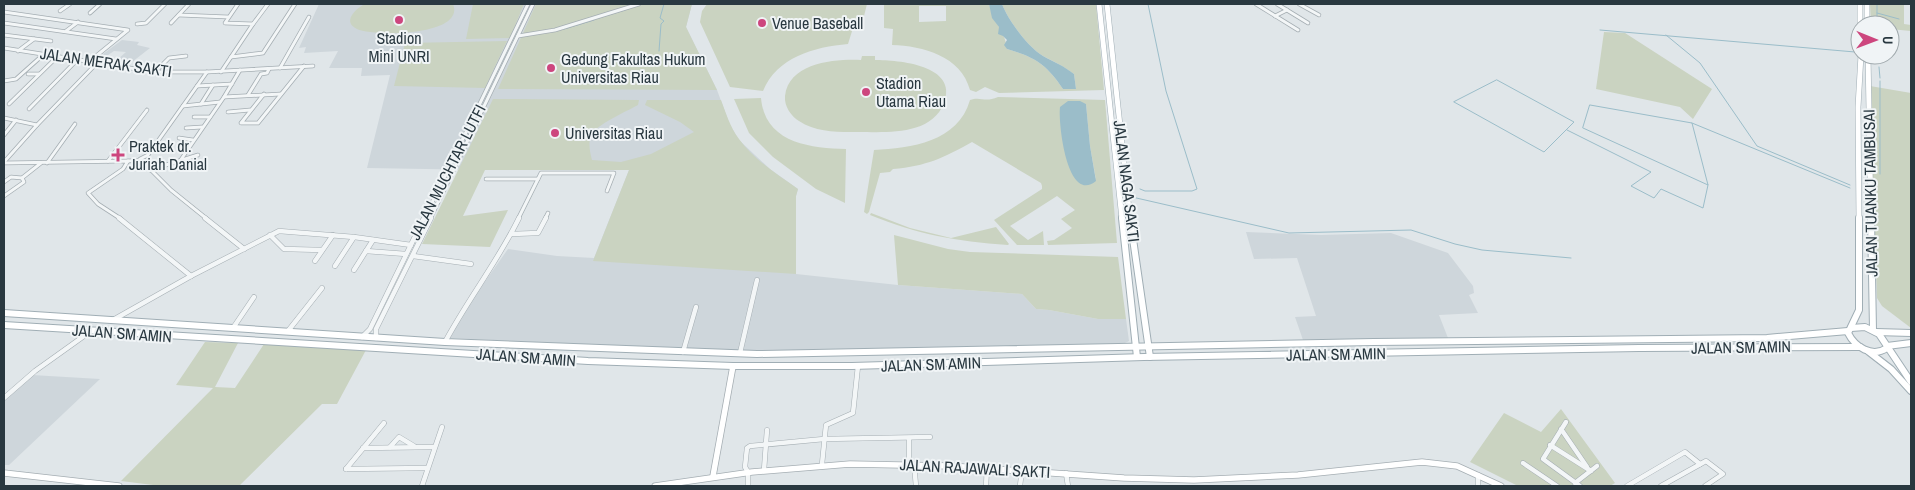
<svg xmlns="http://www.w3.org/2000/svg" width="1915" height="490" viewBox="0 0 1915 490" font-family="'Archivo Narrow',sans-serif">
<rect width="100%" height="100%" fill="#e0e6e9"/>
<!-- built -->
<g fill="#ced6db">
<polygon points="319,4 692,4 686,27 717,90 730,125 739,140 770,169 798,189 796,196 796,274 898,285 1022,294 1036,309 1049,310 1098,319 1126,319 1129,341 1123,344 757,352 449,338 462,314 508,249 557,256 594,258 629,170 484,170 367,168 390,75 361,76 362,68 329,68 338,51 304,53 306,47 299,48"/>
<polygon points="122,40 139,42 137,45 150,48 132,62 117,60 126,52 114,51 105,57 99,57"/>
<polygon points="1246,232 1321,235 1391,233 1448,253 1473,286 1474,293 1469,295 1478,313 1439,315 1448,338 1303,340 1295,317 1316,316 1297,258 1254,259"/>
<polygon points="32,375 100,379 9,465 4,465 4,401"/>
</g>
<!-- green -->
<g fill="#cad3c1" fill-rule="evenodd">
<path d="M365,4H453C466,36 374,37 357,29C342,22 355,9 365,4Z"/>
<polygon points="473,4 524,4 510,38 466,39"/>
<polygon points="536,4 692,4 686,27 717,90 498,89"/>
<path d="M707,4H867L861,28H853L848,44C814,47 777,57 763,91L730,87L700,22L702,11Z"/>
<path d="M884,4H989C993,21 1006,33 1007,49C1035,57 1047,65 1063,89H1076L1074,74C1063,66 1055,62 1043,56C1028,47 1008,20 1002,4H1096L1104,90L999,93L985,87L976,92L970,90C961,56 923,46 892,45L893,29L884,28ZM919,6H946V21L919,22Z"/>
<polygon points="1870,4 1904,4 1904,24 1911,25 1911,31 1890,29 1890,25 1871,25"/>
<polygon points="1604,32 1625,33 1712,89 1693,119 1680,107 1596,89"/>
<polygon points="507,41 485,88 394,86 405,43"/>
<path d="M862,56H875V60C898,60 959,65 944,103C931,136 886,132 859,132C839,132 817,133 799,121C791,116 784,106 785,96C789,62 836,59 861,60Z"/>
<polygon points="1870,86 1911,93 1911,328 1882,306 1877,298"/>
<path d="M998,97L1105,100L1117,243L1048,245L1047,241L1054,240L1072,228L1061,219L1075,210L1057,196L1010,226L1028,240L1043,231L1044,245H1017L994,220L1042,189V186L1041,183L972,142C943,158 927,166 893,169L890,172L880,173L869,212L867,214L864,212L874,150C911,148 958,142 970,100C981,96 984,103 998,97ZM1068,101L1086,104L1090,146L1096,180Z"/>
<path d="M761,98C765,143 810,148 846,149L845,203L816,189L773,157L749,133L734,99Z"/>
<path d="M493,99L639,100L638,105C626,112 596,124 591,136C588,143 590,152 592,160L621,162L651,154L694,132L680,122L645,105L647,100H721C726,113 730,127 739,139C753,159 778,175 798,189L796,196V274L593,261L629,170H485L463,216L508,210L490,247L422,244Z"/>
<path d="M871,213L910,228L951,238L996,227L1009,244L1008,245C955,241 919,235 870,215Z"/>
<polygon points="894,235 948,249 970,252 1118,257 1126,319 1098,319 1049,310 1036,309 1022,294 898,285"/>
<polygon points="205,342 238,343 215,387 235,388 264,344 366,350 337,404 322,404 239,486 161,486 121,481 213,388 176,385"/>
<polygon points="1561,409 1615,483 1610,486 1518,486 1470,462 1504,413 1541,432"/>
</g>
<!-- water -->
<g fill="#9bbdc9">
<path d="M989,4H1002C1008,20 1028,47 1043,56C1054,62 1064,66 1074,74L1076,89H1063C1047,65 1035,57 1007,49L1004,45L1007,40L1003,36L998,34L999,27L992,18Z"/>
<path d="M1068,101H1080L1086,104L1090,146L1096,181C1067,205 1058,122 1060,107Z"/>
</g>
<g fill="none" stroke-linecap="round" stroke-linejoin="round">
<!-- stream -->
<g stroke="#9bbdc9" stroke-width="1">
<polyline points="1877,4 1877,25"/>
<polyline points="1877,13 1899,19"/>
<polyline points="598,18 625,10"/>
<polyline points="564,29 594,20"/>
<polyline points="1600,30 1855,52"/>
<polyline points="1666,35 1700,63 1757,146 1850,185"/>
<polyline points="659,51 661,24 664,21 660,18 664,4"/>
<polyline points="1878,55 1879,63"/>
<polyline points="1879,67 1880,78"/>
<polygon points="1497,80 1574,122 1544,152 1454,102"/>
<polyline points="1880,81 1880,174"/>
<polygon points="1590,105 1692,123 1708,185 1583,128"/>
<polyline points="1692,123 1850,188"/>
<polyline points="1567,130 1651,172 1631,186 1654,198 1661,189 1703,208 1708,185"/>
<polyline points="1140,189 1145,191 1192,191 1197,189 1166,91 1148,4"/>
<polyline points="1132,197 1289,233 1411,230 1455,244 1482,250 1571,258"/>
</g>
<!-- street-far1 casing -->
<g stroke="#a5aeb3" stroke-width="4.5">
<g id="street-far1">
<polyline points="1256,4 1298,30"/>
<polyline points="1277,4 1308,23"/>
<polyline points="1299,4 1319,15"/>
<polyline points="60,11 70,4"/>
<polyline points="4,12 128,30 90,61"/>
<polyline points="90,13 100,4"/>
<polyline points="179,15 228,17"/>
<polyline points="1275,16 1287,10"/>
<polyline points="4,23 116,39"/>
<polyline points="171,23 189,4"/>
<polyline points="137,24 146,23 165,4"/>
<polyline points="253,24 268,4"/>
<polyline points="66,31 78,22"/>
<polyline points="4,35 51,41"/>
<polyline points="518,36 555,30 639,4"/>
<polyline points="4,48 155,72 207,72 313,66"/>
<polyline points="18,51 34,39"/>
<polyline points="231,57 263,53 295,4"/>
<polyline points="280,68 309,17"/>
<polyline points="155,72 169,58 186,56"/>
<polyline points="221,72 253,24 225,23 238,4"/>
<polyline points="28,74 39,74"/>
<polyline points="4,81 16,79 44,54"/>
<polyline points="197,86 232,84"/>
<polyline points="264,94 241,123 258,123 304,66"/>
<polyline points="248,95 261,74 267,73 269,69"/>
<polyline points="224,97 281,94"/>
<polyline points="9,104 58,56"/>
<polyline points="201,104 213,85"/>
<polyline points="183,106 220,102"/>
<polyline points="29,109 78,59"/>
<polyline points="228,112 250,110"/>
<polyline points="194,117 210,117"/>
<polyline points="4,118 37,125 4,162"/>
<polyline points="37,125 98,62"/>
<polyline points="186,128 202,127"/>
<polyline points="4,135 16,120"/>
<polyline points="179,138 193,140"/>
<polyline points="140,159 148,155 207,72"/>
<polyline points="108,161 147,110"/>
<polyline points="128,161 141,160 171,190 207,219"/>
<polyline points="180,161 224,97 240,70"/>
<polyline points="4,163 128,161 123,169 88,193 98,204 121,219"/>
<polyline points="47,163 75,124"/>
<polyline points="150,170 198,155"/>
<polyline points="486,179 538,179"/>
<polyline points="4,182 11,177 22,178"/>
<polyline points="4,196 24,182 22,178 41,163"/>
<polyline points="424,219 528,4"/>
<polyline points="430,219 533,4"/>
<polyline points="518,219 541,173 614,173 607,191"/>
<polyline points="545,219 548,213"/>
</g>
</g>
<!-- street casing -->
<g stroke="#a5aeb3" stroke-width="5.5">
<g id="street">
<polyline points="119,218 191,276"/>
<polyline points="205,218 244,249"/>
<polyline points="512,234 538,233 546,218"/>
<polyline points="270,235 284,249 322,250"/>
<polyline points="366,251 406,254"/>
<polyline points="413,256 471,264"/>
<polyline points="315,261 333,235"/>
<polyline points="335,266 354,237"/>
<polyline points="354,270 373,240"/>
<polyline points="113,320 191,276 279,231 354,237 411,245"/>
<polyline points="233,328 254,297"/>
<polyline points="288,331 322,288"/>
<polyline points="362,337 370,329 424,218"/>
<polyline points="376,338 376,329 431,218"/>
<path d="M445,342C468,299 498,261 519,218"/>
<polyline points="683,352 696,307"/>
<polyline points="740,353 757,280"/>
<polyline points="4,398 35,371 91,331"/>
<polyline points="1566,422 1543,459 1580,486"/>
<polyline points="1561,429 1587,467"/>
<polyline points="909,438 909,464"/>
<polyline points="1550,445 1591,471"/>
<polyline points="390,447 399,437 414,446"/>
<polyline points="363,448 434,447"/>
<polyline points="1523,463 1557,486"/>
<polyline points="822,464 826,425 853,413 858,366"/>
<polyline points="914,464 916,486"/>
<polyline points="346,469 427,468"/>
<polyline points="346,469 384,423"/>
<polyline points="764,470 767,430"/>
<polyline points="1066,473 1068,486"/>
<polyline points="1478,475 1478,486"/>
<polyline points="1575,483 1597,466"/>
<polyline points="422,486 442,427"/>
<polyline points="748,486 748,472 745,467 747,448 750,446 824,439 930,437"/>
<polyline points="986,486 987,468"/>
<polyline points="1020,486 1022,469"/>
<polyline points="1627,486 1685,452 1700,464"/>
<polyline points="1661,486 1706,461 1723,474 1705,486"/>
</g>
</g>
<!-- secondary casing -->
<g stroke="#a5aeb3" stroke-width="7">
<g id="secondary">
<polyline points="4,473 119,486"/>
<polyline points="713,476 733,366"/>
<polyline points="655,486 752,472 850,464 950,466 1124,478 1194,480 1298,475 1422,462 1457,466 1501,486"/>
</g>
</g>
<!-- primary-far1 casing -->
<g stroke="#a0aeb5" stroke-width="6">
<g id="primary-far1">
<polyline points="1099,4 1122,219"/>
<polyline points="1107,4 1130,219"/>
<polyline points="1860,4 1860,25"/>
<polyline points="1867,4 1867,25"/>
<polyline points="1868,55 1871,219"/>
<polyline points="1859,219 1858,107 1861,55"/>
</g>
</g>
<!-- primary casing -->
<g stroke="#a0aeb5" stroke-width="8">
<g id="primary">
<polyline points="1122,218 1137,357"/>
<polyline points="1130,218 1150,357"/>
<path d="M1859,218V310L1848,333C1855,347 1872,358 1887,348"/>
<polyline points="1871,218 1873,330"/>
<polyline points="4,313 445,342 757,354 1374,342 1767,338 1848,331"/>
<polyline points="4,325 588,361 733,366 852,366 1144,357 1639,348 1860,347"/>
<polyline points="1851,328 1865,327 1879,334 1911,382"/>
<polyline points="1876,332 1911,333"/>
<polyline points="1887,346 1911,343"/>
<polyline points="1869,352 1891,369 1911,391"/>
</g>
</g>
<!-- street-far1 -->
<use href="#street-far1" stroke="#f3f6f7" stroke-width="3"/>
<!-- street -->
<use href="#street" stroke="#f3f6f7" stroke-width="4.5"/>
<!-- secondary -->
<use href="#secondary" stroke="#fff" stroke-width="5.5"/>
<!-- primary-far1 -->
<use href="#primary-far1" stroke="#fff" stroke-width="5"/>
<!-- primary -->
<use href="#primary" stroke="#fff" stroke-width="6"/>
</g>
<!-- markers -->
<g fill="#cd467e" stroke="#f0f4f6" stroke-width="2">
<circle cx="399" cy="20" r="5"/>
<circle cx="762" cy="23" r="5"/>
<circle cx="551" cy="68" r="5"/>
<circle cx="866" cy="92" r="5"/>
<circle cx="555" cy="133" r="5"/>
<path d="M115.5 147.5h5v5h5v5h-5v5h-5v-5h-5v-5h5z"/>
</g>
<g text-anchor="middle" stroke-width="4" stroke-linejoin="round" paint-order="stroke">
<!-- poi labels -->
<g font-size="16" fill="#293840" stroke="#f0f4f6" text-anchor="start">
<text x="772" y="29">Venue Baseball</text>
<text x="399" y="44" text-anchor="middle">Stadion<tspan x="399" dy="18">Mini UNRI</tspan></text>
<text x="561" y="65">Gedung Fakultas Hukum<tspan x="561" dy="18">Universitas Riau</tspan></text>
<text x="876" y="89">Stadion<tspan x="876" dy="18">Utama Riau</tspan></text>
<text x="565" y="139">Universitas Riau</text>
<text x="129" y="152">Praktek dr.<tspan x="129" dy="18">Juriah Danial</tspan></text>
</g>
<!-- street labels -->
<g font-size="16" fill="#293840" stroke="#f0f4f6">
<text transform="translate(106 62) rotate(8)" y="6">JALAN MERAK SAKTI</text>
<text transform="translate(447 172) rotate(-63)" y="6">JALAN MUCHTAR LUTFI</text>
<text transform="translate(1127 181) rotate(83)" y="6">JALAN NAGA SAKTI</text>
<text transform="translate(1870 193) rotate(-91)" y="6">JALAN TUANKU TAMBUSAI</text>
<text transform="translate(122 333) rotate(4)" y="6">JALAN SM AMIN</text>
<text transform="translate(1741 347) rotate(-1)" y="6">JALAN SM AMIN</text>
<text transform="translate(1336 354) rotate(-1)" y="6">JALAN SM AMIN</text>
<text transform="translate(526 357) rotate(4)" y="6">JALAN SM AMIN</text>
<text transform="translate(931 364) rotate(-2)" y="6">JALAN SM AMIN</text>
<text transform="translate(975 468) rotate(3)" y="6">JALAN RAJAWALI SAKTI</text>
</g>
</g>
<!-- border -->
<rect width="1915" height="490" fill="none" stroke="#293840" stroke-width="10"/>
<!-- north arrow -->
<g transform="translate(1875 40) rotate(91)"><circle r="24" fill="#f0f4f6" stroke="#a0a9ad"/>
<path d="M0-4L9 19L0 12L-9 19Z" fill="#cd467e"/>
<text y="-8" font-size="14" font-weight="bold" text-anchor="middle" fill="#293840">U</text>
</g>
</svg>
